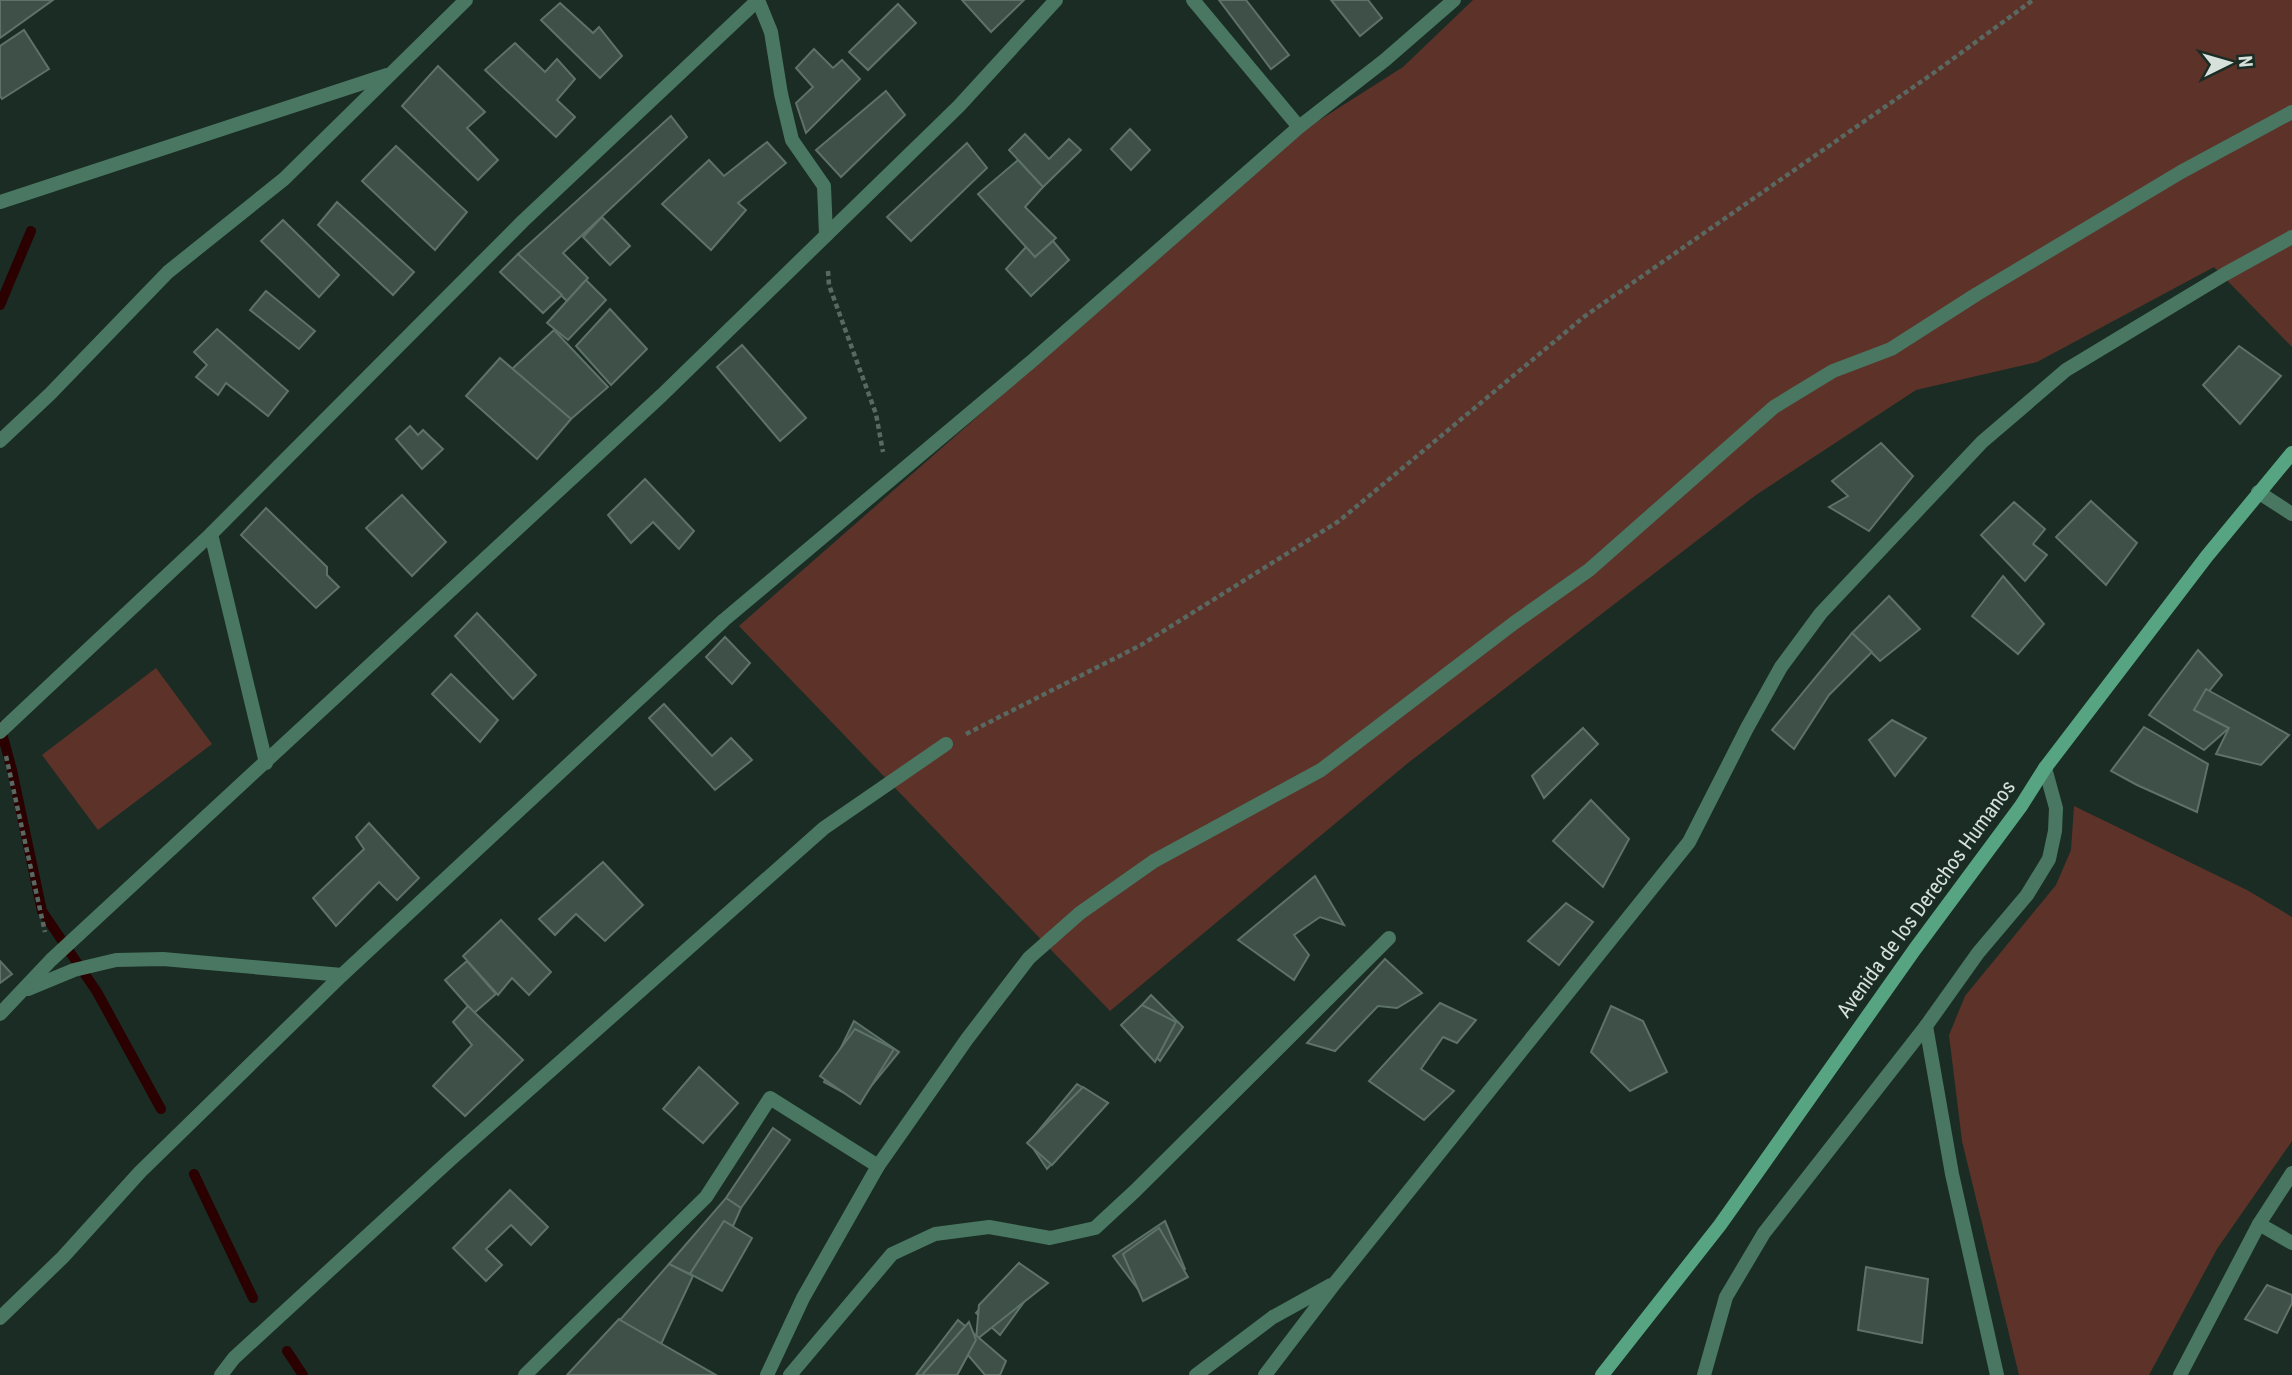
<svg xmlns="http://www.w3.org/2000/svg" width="2292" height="1375" viewBox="0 0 2292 1375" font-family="'Roboto Condensed',sans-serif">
<rect width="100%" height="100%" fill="#1a2c23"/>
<!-- green -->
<g fill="#5d3329">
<polygon points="1473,0 2292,0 2292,347 2214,267 2037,362 1916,390 1756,495 1408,763 1110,1011 739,626 1304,130 1403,67"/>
<polygon points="156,668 212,744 98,830 42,755"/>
<polygon points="2074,806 2247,890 2292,917 2292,1141 2217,1249 2149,1375 2019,1375 1962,1141 1949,1035 1965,996 2056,885 2071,850"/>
</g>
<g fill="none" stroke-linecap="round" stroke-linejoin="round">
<!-- stream -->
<g stroke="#2a0000" stroke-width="10">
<polyline points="0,305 31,231"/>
<polyline points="0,726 12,770 42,911 97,992 161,1109"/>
<polyline points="194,1174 253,1298"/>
<polyline points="287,1351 303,1375"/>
</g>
</g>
<!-- building -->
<g fill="#3e5047" stroke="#5e7268" stroke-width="2">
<polygon points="0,0 53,0 0,38"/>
<polygon points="962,0 1024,0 991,32"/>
<polygon points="1219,0 1246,0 1289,55 1271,69"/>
<polygon points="1331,0 1368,0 1382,18 1360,36"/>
<polygon points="560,3 593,33 599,27 622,56 600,78 541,20"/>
<polygon points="898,4 916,23 868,70 849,52"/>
<polygon points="24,30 49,69 2,99 0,96 0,46"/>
<polygon points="515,43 545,72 557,59 575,79 557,100 575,117 556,137 485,70"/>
<polygon points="814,49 833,68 842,60 860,79 806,133 796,103 813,87 796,68"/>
<polygon points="438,66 485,112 467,128 498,160 478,180 402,106"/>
<polygon points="886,91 905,115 841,177 816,150"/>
<polygon points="671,116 687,137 563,253 588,278 567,301 518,254"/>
<polygon points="1130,129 1150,150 1131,170 1111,149"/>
<polygon points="1025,134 1049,159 1069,139 1081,150 1043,187 1009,150"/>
<polygon points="767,142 786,163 738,203 746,210 711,250 662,204 709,160 724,176"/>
<polygon points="967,143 987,168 911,241 887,217"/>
<polygon points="396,146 467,212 435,250 362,181"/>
<polygon points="1018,160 1043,187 1025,207 1056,238 1035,257 978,194"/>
<polygon points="337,202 414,272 393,295 318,225"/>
<polygon points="602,217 630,246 610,265 583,237"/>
<polygon points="283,220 339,275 319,297 261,241"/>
<polygon points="1053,241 1069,260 1031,296 1006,269 1026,247 1035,257"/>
<polygon points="518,254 562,295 543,313 500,272"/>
<polygon points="586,280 606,300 568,340 547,323"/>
<polygon points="266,291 315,331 299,349 250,310"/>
<polygon points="610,309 647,349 611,385 576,346"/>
<polygon points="217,329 288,391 268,416 226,383 218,395 196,377 207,365 194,352"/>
<polygon points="554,330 608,387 571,419 512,369"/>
<polygon points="742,345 806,418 780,441 717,367"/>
<polygon points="2239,346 2281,376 2240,424 2203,385"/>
<polygon points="500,358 571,419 537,459 466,396"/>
<polygon points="410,426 418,435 423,430 443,449 422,469 396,439"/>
<polygon points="1881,443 1913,476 1869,531 1829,507 1848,496 1832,481"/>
<polygon points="645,479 694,531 679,549 653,522 631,543 608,515"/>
<polygon points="402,495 446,542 412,576 366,528"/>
<polygon points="2091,501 2137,543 2106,585 2056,537"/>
<polygon points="2014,502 2045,529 2033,544 2047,555 2025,581 1981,535"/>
<polygon points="266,508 327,567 327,575 339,587 316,608 241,535"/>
<polygon points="2003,576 2044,624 2018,654 1972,616"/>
<polygon points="1889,596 1920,629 1880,661 1852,633"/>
<polygon points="477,613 536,675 513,699 455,636"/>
<polygon points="1852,633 1872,652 1829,695 1794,749 1772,730"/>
<polygon points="725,637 750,663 732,684 706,657"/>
<polygon points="2198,650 2222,675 2194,710 2229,728 2204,750 2149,715"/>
<polygon points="451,674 498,720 480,742 432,694"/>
<polygon points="2206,689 2289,735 2261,765 2216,754 2229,728 2194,710"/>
<polygon points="664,704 712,756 731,738 752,760 715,790 649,718"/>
<polygon points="1892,720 1926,738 1895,776 1869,740"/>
<polygon points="2144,727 2208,764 2197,812 2137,785 2111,771"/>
<polygon points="1583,728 1598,744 1544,798 1532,776"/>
<polygon points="1591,800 1629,839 1603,887 1553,841"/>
<polygon points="369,823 419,878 397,900 379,882 336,926 313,898 364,849 356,837"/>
<polygon points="603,862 643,905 605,941 576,914 555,935 539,919"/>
<polygon points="1315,876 1344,925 1320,917 1294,935 1309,955 1294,980 1238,940"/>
<polygon points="1566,903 1593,922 1559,965 1528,941"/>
<polygon points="501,920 551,972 529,995 512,978 498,995 463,956"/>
<polygon points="1385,959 1422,993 1397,1008 1378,1006 1335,1051 1307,1043"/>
<polygon points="0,961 12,974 0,983"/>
<polygon points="467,961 496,994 474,1013 445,980"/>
<polygon points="1151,995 1183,1027 1160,1061 1123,1026"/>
<polygon points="1440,1003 1476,1020 1457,1043 1443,1037 1421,1069 1454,1091 1424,1120 1369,1081"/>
<polygon points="1142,1005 1176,1022 1155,1062 1121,1025"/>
<polygon points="468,1006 523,1060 465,1116 433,1086 472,1045 453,1022"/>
<polygon points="1611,1006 1643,1021 1667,1072 1630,1091 1591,1052"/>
<polygon points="854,1021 899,1052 859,1101 824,1082"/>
<polygon points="855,1029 894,1049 860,1104 820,1076"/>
<polygon points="699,1067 738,1103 703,1143 663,1109"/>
<polygon points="1077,1084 1108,1103 1047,1169 1029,1142"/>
<polygon points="1083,1087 1108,1103 1052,1165 1027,1143"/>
<polygon points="773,1128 790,1140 741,1208 726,1198"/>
<polygon points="510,1190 548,1227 531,1245 511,1225 486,1249 502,1265 486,1281 453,1248"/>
<polygon points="726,1198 741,1208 733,1226 724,1221 690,1274 669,1264"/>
<polygon points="724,1221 752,1238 722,1291 690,1274"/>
<polygon points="1165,1221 1185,1269 1143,1296 1113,1256"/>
<polygon points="1159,1228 1188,1277 1143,1301 1123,1254"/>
<polygon points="1019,1263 1037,1284 1000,1335 976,1313"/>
<polygon points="1019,1263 1048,1283 976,1340 979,1305"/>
<polygon points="669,1264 693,1276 661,1344 620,1320"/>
<polygon points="1866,1267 1928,1279 1922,1343 1858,1330"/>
<polygon points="2267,1285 2292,1295 2292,1303 2277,1333 2245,1319"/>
<polygon points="619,1319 620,1320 716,1375 567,1375"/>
<polygon points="958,1320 1006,1361 1000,1375 985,1375 968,1355 957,1375 916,1375"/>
<polygon points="969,1322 976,1340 957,1375 922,1375"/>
</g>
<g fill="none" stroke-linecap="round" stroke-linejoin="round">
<!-- path -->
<g stroke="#596961" stroke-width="4.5" stroke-dasharray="5 3.5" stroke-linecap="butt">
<polyline points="828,271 829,285 876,414 883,452"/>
<polyline points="966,734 1141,645 1339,521 1585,316 1935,72 2033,0"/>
<polyline points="6,756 45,932"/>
</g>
<!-- lane -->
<polyline stroke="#497762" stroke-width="14" points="758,0 771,32 781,94 792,140 824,186 826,235"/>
<!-- street -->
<g stroke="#497762" stroke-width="14">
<polyline points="1193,0 1299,127"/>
<polyline points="0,202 387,75"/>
<polyline points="0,441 50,394 168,272 284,179 466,0"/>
<polyline points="2258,492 2292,514"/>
<polyline points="211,534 266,763"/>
<polyline points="0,732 211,534 523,221 758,0"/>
<polyline points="28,989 74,970 116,960 163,959 342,975"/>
<polyline points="0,1014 51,960 662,395 959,106 1056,0"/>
<polyline points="1926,1026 1952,1174 1997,1375"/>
<polyline points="2259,1224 2292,1243"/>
<polyline points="0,1318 63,1257 140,1172 342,975 724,620 1032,361 1299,127 1385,60 1454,0"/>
<polyline points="221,1375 234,1358 452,1158 824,828 946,744"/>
<polyline points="525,1375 706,1197 770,1098 878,1166"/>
<polyline points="767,1375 803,1298 878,1166 967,1039 1029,958 1080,913 1154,861 1321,770 1514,623 1589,570 1774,407 1833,371 1891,349 1977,294 2181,172 2292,112"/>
<polyline points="790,1375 892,1254 935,1234 989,1227 1050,1238 1095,1228 1135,1191 1389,938"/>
<polyline points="1196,1375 1273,1317 1331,1285"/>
<polyline points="1265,1375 1335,1283 1689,842 1747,728 1781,667 1821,613 1982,442 2066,370 2225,274 2292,237"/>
<polyline points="1704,1375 1726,1297 1764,1233 1926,1026 1978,953 2027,895 2049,859 2055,831 2056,808 2045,768"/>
<polyline points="2180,1375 2259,1224 2292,1173"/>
</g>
<!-- secondary -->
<polyline stroke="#57a482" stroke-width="14" points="1602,1375 1720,1225 1915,949 2021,806 2045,768 2207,556 2292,453"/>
</g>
<g text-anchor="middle" stroke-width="6" stroke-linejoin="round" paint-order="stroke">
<!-- street labels -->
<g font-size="21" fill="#d6e1db" stroke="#1a2c23">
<text transform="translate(1926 899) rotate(-54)" y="7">Avenida de los Derechos Humanos</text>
</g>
</g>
<!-- north arrow -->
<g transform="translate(2229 63) rotate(85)" stroke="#1a2c23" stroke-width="5" paint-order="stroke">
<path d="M0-5L12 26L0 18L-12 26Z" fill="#d6e1db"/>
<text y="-10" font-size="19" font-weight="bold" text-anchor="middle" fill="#d6e1db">N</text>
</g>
</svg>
